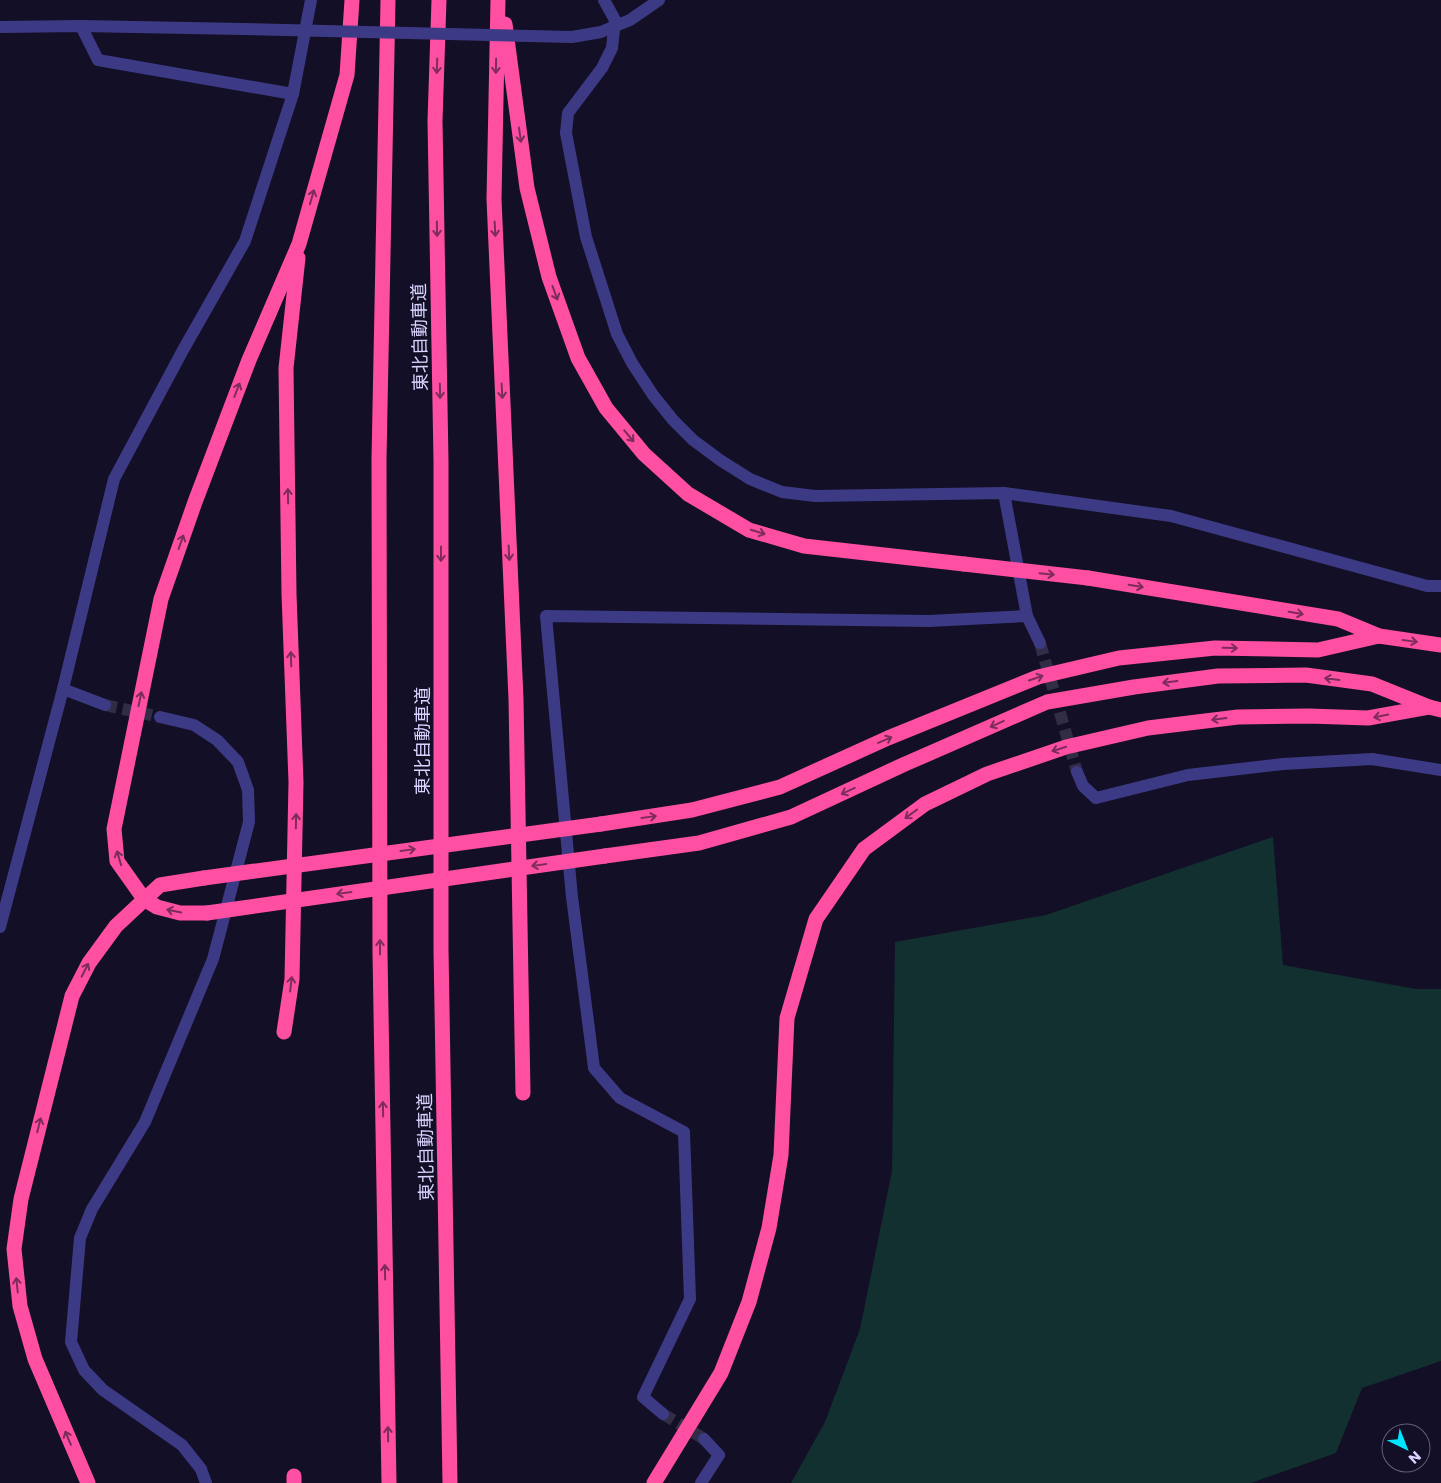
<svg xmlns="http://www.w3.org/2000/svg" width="1441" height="1483" viewBox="0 0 1441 1483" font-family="Poppins,'Noto Sans JP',sans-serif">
<rect width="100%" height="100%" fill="#130f26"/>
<!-- green -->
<polygon fill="#12302f" points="1273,837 1283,965 1416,989 1441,989 1441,1361 1362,1388 1336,1453 1251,1483 791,1483 825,1422 860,1329 892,1171 895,942 1046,915"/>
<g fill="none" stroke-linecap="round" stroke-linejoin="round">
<!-- minor-tunnel -->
<g stroke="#312d47" stroke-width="12" stroke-dasharray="12 6" stroke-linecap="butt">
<polyline points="1040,643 1077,772"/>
<polyline points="105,705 160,717"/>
<polyline points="663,1414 704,1439"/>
</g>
<!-- minor -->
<g stroke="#3d3a85" stroke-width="12">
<polyline points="604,0 615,20 612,48 602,68 568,113 566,133 586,237 617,334 632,363 653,395 673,420 693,440 720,460 750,479 782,492 815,496 1004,493 1171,516 1427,586 1441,586"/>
<polyline points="81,26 98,60 293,94"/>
<polyline points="0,27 81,26 243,29"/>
<polyline points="1004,493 1027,616 1040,643"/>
<polyline points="63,689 105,705"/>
<polyline points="160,717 194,725 217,740 238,762 248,790 249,822 213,959 145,1122 92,1209 80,1238 71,1342 84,1370 103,1390 182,1445 201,1469 206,1483"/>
<polyline points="1077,772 1083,786 1096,798 1188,775 1283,764 1372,759 1441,770"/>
<polyline points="0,927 63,689 114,479 183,350 245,241 293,94 311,0"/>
<polyline points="663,1414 643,1397 690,1299 684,1132 620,1098 594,1068 572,897 546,616 929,621 1027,616"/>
<polyline points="701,1483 719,1455 704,1439"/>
</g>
<!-- highway -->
<g stroke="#ff4fa3" stroke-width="15">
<polyline points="388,0 379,459 380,953 389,1483"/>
<polyline points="439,0 435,121 441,461 441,949 450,1483"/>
<polyline points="498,0 494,199 516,699 523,1093"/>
<polyline points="505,24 527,188 549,277 578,358 606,408 644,454 688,494 749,530 804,546 964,564"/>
<polyline points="1088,578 1338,619 1379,636 1441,645"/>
<polyline points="601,824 692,810 780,787 888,738 1038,677 1119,658 1215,648 1318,650 1379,636"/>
<polyline points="605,856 699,843 791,817 905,764 1047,702 1134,687 1218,676 1306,675 1372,684 1429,707 1441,710"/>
<polyline points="207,913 180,913 157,907 144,899 117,861 114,829 161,599 195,502 249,360 299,244 347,75 352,0"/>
<polyline points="284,1032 292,979 296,782 289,594 286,368 298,258"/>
<polyline points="294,1476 294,1483"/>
<polyline points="88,1483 35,1359 20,1306 14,1249 21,1199 72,996 89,963 116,926 160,885 204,878"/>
<polyline points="654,1483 721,1373 749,1302 769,1228 781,1155 787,1018 816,919 864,849 925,804 987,774 1066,747 1148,728 1238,717 1309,716 1368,718 1429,707"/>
</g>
<!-- minor-bridge -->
<polyline stroke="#3d3a85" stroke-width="12" points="243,29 572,37 601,32 630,20 659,0"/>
<!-- highway-bridge -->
<g stroke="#ff4fa3" stroke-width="15">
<polyline points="964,564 1088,578"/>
<polyline points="204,878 601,824"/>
<polyline points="207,913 605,856"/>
</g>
</g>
<!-- one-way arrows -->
<defs><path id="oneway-shaft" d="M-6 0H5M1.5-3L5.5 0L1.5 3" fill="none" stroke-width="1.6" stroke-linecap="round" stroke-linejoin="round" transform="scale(1.25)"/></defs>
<g stroke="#7d2c5e">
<use href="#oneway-shaft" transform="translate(437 66) rotate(92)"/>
<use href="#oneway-shaft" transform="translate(496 66) rotate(91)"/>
<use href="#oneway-shaft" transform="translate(520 135) rotate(82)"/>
<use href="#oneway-shaft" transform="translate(312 197) rotate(-74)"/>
<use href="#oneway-shaft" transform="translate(437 229) rotate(89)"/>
<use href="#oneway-shaft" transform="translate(495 229) rotate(87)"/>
<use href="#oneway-shaft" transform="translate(555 293) rotate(70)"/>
<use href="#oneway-shaft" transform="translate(237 390) rotate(-69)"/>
<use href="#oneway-shaft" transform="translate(440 391) rotate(89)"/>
<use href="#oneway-shaft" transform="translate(502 391) rotate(87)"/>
<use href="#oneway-shaft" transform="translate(629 436) rotate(50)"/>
<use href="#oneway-shaft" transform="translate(288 496) rotate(-91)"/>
<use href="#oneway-shaft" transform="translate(758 532) rotate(17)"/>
<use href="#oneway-shaft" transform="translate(181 542) rotate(-71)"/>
<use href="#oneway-shaft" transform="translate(509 553) rotate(87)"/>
<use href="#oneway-shaft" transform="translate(441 554) rotate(90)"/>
<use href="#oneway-shaft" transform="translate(1047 574) rotate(6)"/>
<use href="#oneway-shaft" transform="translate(1136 586) rotate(9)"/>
<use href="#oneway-shaft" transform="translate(1296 613) rotate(9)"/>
<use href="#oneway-shaft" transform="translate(1410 641) rotate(8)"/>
<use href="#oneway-shaft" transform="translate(1230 648) rotate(1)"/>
<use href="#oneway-shaft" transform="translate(291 659) rotate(-92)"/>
<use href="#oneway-shaft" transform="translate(1036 678) rotate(-19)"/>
<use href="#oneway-shaft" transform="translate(1332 679) rotate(-173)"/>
<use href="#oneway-shaft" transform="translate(1170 682) rotate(173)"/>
<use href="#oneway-shaft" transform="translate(140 699) rotate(-78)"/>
<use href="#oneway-shaft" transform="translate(1381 716) rotate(169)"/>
<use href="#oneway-shaft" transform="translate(1219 719) rotate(173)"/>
<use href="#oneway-shaft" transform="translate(997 724) rotate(156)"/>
<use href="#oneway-shaft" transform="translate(885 740) rotate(-23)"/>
<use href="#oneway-shaft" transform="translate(1059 749) rotate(162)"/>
<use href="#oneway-shaft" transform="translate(848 791) rotate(155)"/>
<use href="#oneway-shaft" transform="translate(911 814) rotate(144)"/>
<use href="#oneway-shaft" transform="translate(649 817) rotate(-8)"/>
<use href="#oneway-shaft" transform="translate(296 821) rotate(-89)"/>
<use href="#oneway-shaft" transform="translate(408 850) rotate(-8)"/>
<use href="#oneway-shaft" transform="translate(119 858) rotate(-107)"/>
<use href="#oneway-shaft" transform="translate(539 865) rotate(172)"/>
<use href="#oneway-shaft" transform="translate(344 893) rotate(172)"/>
<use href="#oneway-shaft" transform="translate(174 911) rotate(-168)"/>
<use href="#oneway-shaft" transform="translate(380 947) rotate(-90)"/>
<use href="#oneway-shaft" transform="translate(85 970) rotate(-63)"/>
<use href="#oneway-shaft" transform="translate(291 984) rotate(-83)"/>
<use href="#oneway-shaft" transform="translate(383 1109) rotate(-91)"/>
<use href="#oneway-shaft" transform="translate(39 1125) rotate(-76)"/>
<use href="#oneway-shaft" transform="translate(385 1272) rotate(-91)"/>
<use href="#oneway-shaft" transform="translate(17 1285) rotate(-96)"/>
<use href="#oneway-shaft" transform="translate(388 1434) rotate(-91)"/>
<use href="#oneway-shaft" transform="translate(68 1438) rotate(-113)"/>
</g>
<g text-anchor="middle" stroke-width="4" stroke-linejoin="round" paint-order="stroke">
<!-- street labels -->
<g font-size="18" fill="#d9d4ff" stroke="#130f26">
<text transform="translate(420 337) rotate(-91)" y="6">東北自動車道</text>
<text transform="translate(423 741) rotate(-90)" y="6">東北自動車道</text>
<text transform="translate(426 1147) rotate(-91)" y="6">東北自動車道</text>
</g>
</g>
<!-- north arrow -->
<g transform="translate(1406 1448) rotate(137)"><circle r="24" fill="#130f26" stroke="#625e7d"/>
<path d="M0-4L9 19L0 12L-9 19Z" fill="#00e5ff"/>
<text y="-8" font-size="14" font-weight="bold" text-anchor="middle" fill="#d9d4ff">N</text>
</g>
</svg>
